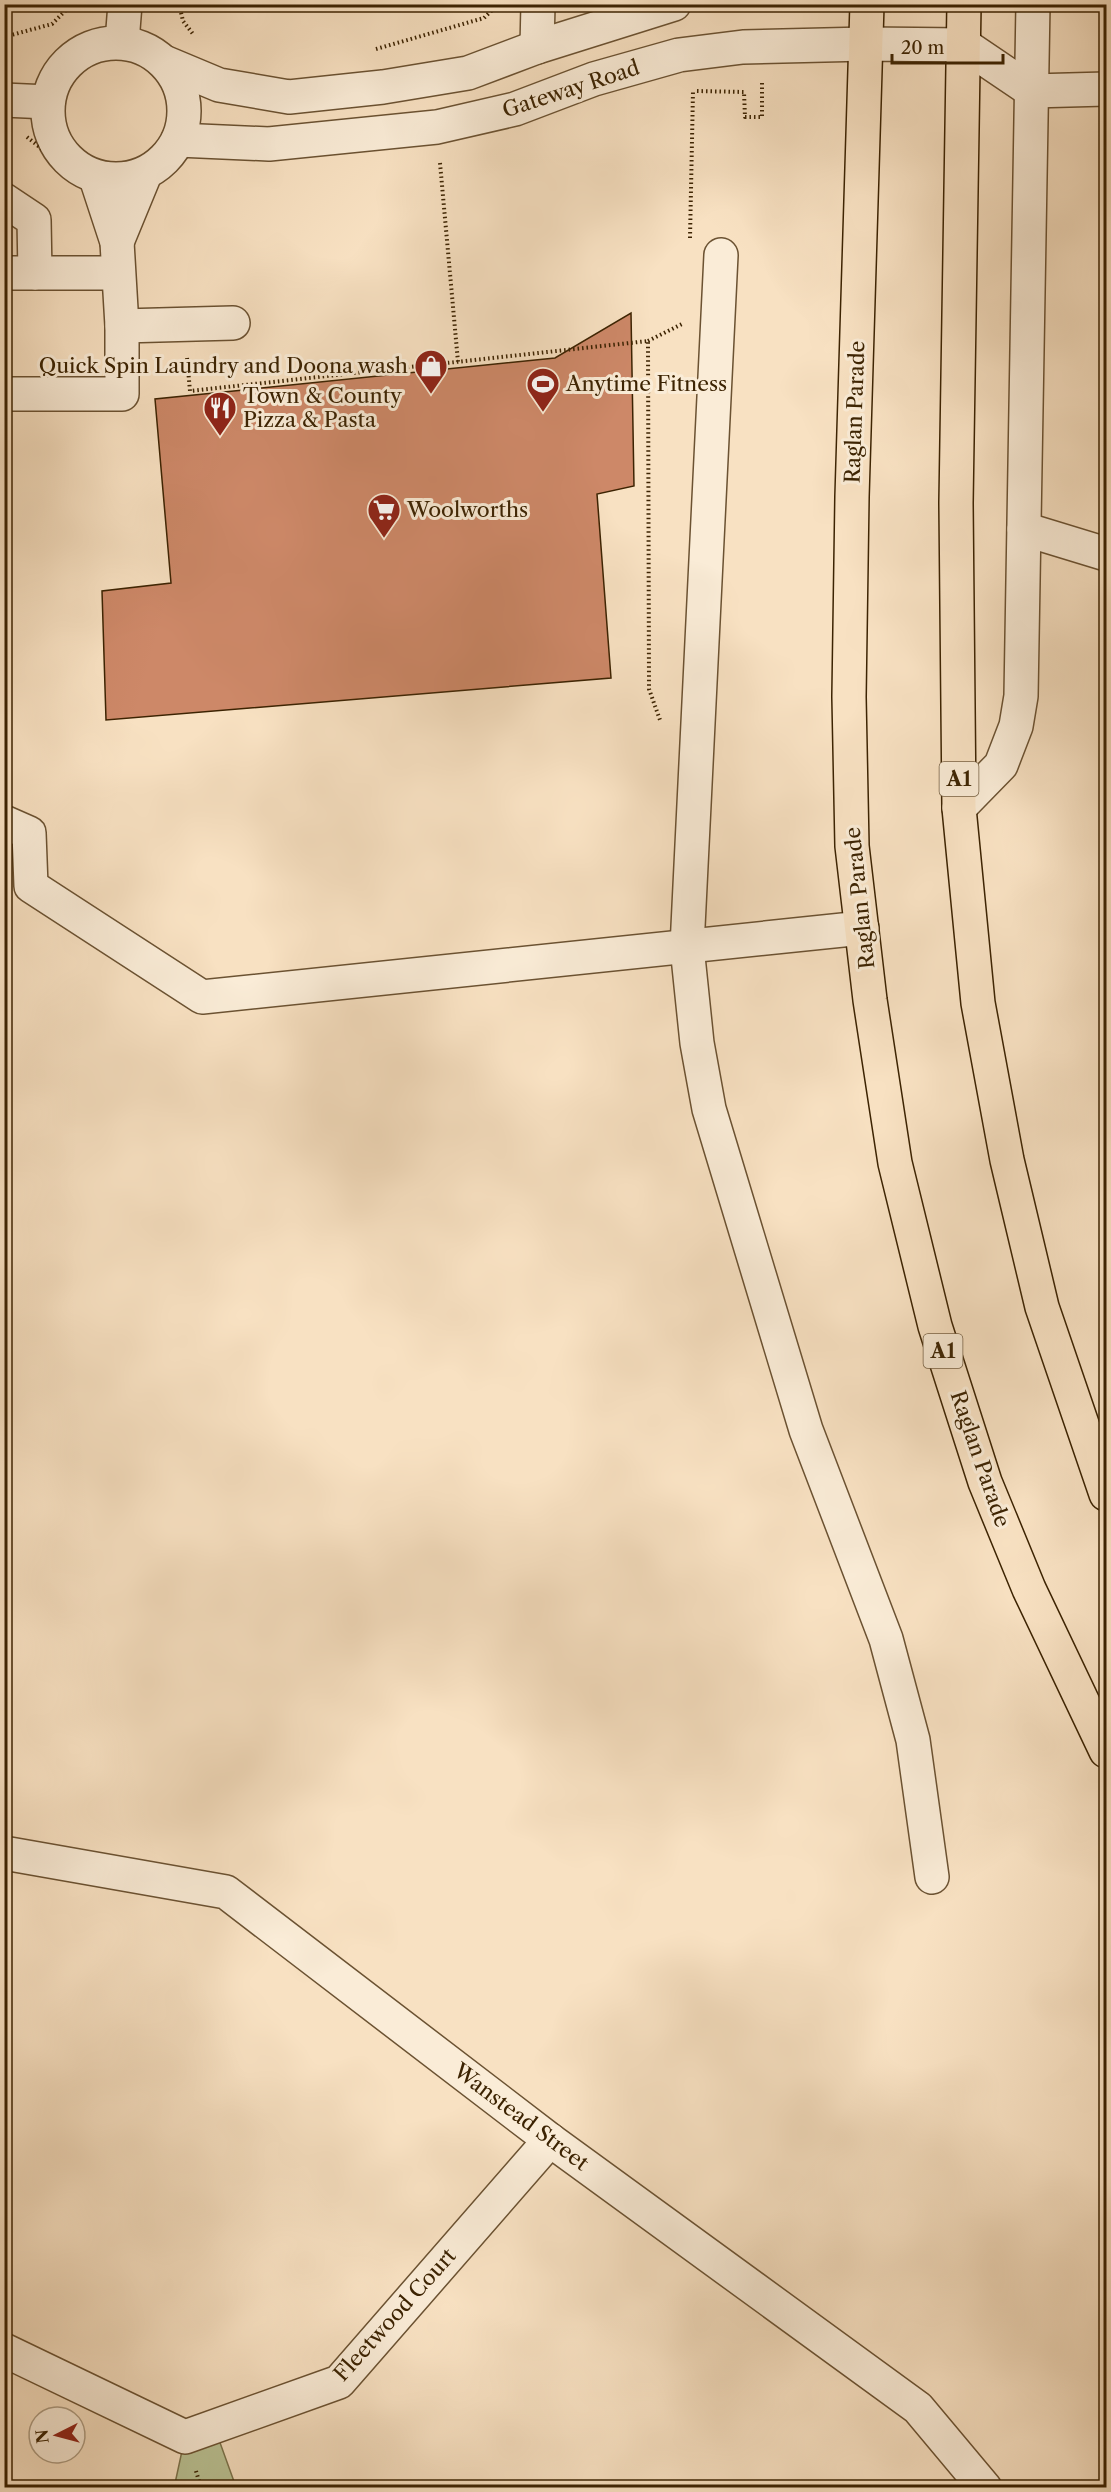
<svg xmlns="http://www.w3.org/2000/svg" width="1111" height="2492" viewBox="0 0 1111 2492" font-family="'Libre Caslon Text',serif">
<rect width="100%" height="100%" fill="#f8e1c2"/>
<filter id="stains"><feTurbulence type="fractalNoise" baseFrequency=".00333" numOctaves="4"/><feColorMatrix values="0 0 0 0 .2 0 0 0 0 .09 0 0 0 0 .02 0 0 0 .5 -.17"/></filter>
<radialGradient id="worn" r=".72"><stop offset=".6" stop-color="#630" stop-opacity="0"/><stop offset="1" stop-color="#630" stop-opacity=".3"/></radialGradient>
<!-- green -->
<polygon fill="#bac395" stroke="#7b734c" stroke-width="1.5" points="214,2426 236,2487 174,2488 185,2437"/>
<!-- building -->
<polygon fill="#cd8868" stroke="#3c2302" stroke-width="1.5" points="631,313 634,486 597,494 611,678 106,720 102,591 171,583 155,399 555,358"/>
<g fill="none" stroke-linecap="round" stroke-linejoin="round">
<!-- minor casing -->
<g stroke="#6b5232" stroke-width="36">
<g id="minor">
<polyline points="122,42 125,4"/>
<circle cx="116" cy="111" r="68"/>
<polyline points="537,47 538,4"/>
<polyline points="164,62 219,85 289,97 383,87 468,73 537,47 674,4"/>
<polyline points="4,100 48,102"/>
<polyline points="178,140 269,144 437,127 515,109 594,79 679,55 743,47 866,44 964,45 1032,91 1106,89"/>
<polyline points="4,200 34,220 35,273"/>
<polyline points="117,242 145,174"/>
<polyline points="721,255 687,947 697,1043 709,1109 806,1430 886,1639 913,1740 932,1877"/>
<polyline points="4,273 118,273"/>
<polyline points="122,326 233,323"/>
<polyline points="4,394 122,394 122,326 117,242 96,178"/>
<polyline points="1024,529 1106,554"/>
<polyline points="959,808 1001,765 1016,726 1021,696 1033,4"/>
<polyline points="4,822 29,833 31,886 202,997 862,928"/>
<polyline points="4,1853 226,1892 550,2140 918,2408 985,2488"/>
<polyline points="4,2350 185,2437 339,2382 550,2140"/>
</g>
</g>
<!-- highway casing -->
<g stroke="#3c2302" stroke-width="36">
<g id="highway">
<polyline points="867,4 852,497 849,697 852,846 870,1000 895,1163 935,1326 985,1482 1029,1589 1106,1751"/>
<polyline points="964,4 956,503 959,808 978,1003 1007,1160 1042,1307 1106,1494"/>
</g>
</g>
<!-- path -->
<g stroke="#3c2302" stroke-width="4" stroke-dasharray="1.5 3" stroke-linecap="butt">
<polyline points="179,4 183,21 193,34"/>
<polyline points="4,37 52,24 72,4"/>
<polyline points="376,49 484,18 498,4"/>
<polyline points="697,91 744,92 745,117 762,117 762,82"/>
<polyline points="27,137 52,157 62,172"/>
<polyline points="440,163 458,362"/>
<polyline points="690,238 693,91"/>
<polyline points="648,341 682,324"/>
<polyline points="187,358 190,391 648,341 649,689 660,720"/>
<polyline points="196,2471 201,2488"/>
</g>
<!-- minor -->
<use href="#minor" stroke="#faecd7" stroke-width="33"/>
<!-- highway -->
<use href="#highway" stroke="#f8e1c2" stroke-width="33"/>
</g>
<!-- icons -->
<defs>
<g id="shop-pin" transform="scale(1.725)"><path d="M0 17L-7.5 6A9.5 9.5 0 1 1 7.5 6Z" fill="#8f2418" stroke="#faecd7"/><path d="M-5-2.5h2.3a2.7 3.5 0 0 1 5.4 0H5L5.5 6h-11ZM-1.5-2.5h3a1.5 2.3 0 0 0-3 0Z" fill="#fff"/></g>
<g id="stadium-pin" transform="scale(1.725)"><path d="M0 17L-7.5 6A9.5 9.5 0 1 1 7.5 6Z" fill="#8f2418" stroke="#faecd7"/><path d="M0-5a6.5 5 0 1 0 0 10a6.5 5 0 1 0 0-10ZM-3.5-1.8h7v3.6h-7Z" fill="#fff"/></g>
<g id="restaurant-pin" transform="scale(1.725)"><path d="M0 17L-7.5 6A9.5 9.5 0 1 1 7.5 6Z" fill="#8f2418" stroke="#faecd7"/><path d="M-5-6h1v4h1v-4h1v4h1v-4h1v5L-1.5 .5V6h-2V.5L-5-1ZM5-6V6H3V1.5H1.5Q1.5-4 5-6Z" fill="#fff"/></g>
<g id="supermarket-pin" transform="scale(1.725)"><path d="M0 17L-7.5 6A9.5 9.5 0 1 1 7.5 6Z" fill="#8f2418" stroke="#faecd7"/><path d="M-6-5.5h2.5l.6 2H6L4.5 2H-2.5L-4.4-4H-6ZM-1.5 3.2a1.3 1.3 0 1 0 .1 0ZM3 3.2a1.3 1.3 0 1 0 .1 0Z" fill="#fff"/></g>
</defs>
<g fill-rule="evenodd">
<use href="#shop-pin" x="431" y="366"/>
<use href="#stadium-pin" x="543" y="384"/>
<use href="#restaurant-pin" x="220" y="408"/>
<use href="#supermarket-pin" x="384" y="510"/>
</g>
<g text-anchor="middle" stroke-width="6" stroke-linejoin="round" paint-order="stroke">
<!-- shield labels -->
<g fill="#faecd7" stroke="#755f42" stroke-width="1.5">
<rect x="939.5" y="762" width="39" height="34" rx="4.5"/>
<rect x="923.5" y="1334" width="39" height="34" rx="4.5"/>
</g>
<g font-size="20" font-weight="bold" fill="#3c2302">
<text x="959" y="786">A1</text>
<text x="943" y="1358">A1</text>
</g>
<!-- street labels -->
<g font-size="21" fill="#3c2302" stroke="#faecd7">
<text transform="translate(571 89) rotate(-18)" y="7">Gateway Road</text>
<text transform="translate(855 412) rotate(-88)" y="7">Raglan Parade</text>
<text transform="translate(860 898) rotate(-96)" y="7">Raglan Parade</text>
<text transform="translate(980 1459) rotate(71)" y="7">Raglan Parade</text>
<text transform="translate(521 2117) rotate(37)" y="7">Wanstead Street</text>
<text transform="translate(395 2315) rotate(-48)" y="7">Fleetwood Court</text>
</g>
<!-- poi labels -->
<g font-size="21" fill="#3c2302" stroke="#faecd7" text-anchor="start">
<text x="408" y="373" text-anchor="end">Quick Spin Laundry and Doona wash</text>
<text x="566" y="391">Anytime Fitness</text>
<text x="243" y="403">Town &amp; County<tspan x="243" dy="24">Pizza &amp; Pasta</tspan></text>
<text x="407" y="517">Woolworths</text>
</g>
</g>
<!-- margin -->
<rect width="1111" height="2492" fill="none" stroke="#f8e1c2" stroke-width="24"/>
<rect x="6" y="6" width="1099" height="2480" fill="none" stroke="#3c2302" stroke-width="3"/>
<rect x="12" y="12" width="1087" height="2468" fill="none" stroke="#3c2302" stroke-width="1.5"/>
<!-- north arrow -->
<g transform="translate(57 2435) rotate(264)"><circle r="28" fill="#faecd7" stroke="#ae9c82" stroke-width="1.5"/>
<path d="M0-4.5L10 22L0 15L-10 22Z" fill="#8f2418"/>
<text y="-9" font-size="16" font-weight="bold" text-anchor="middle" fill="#3c2302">N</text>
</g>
<!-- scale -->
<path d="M892 54v9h111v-9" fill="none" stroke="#3c2302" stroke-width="3"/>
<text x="901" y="54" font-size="18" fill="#3c2302" stroke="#faecd7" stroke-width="4.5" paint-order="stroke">20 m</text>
<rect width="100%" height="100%" filter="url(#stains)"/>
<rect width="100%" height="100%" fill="url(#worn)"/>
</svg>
